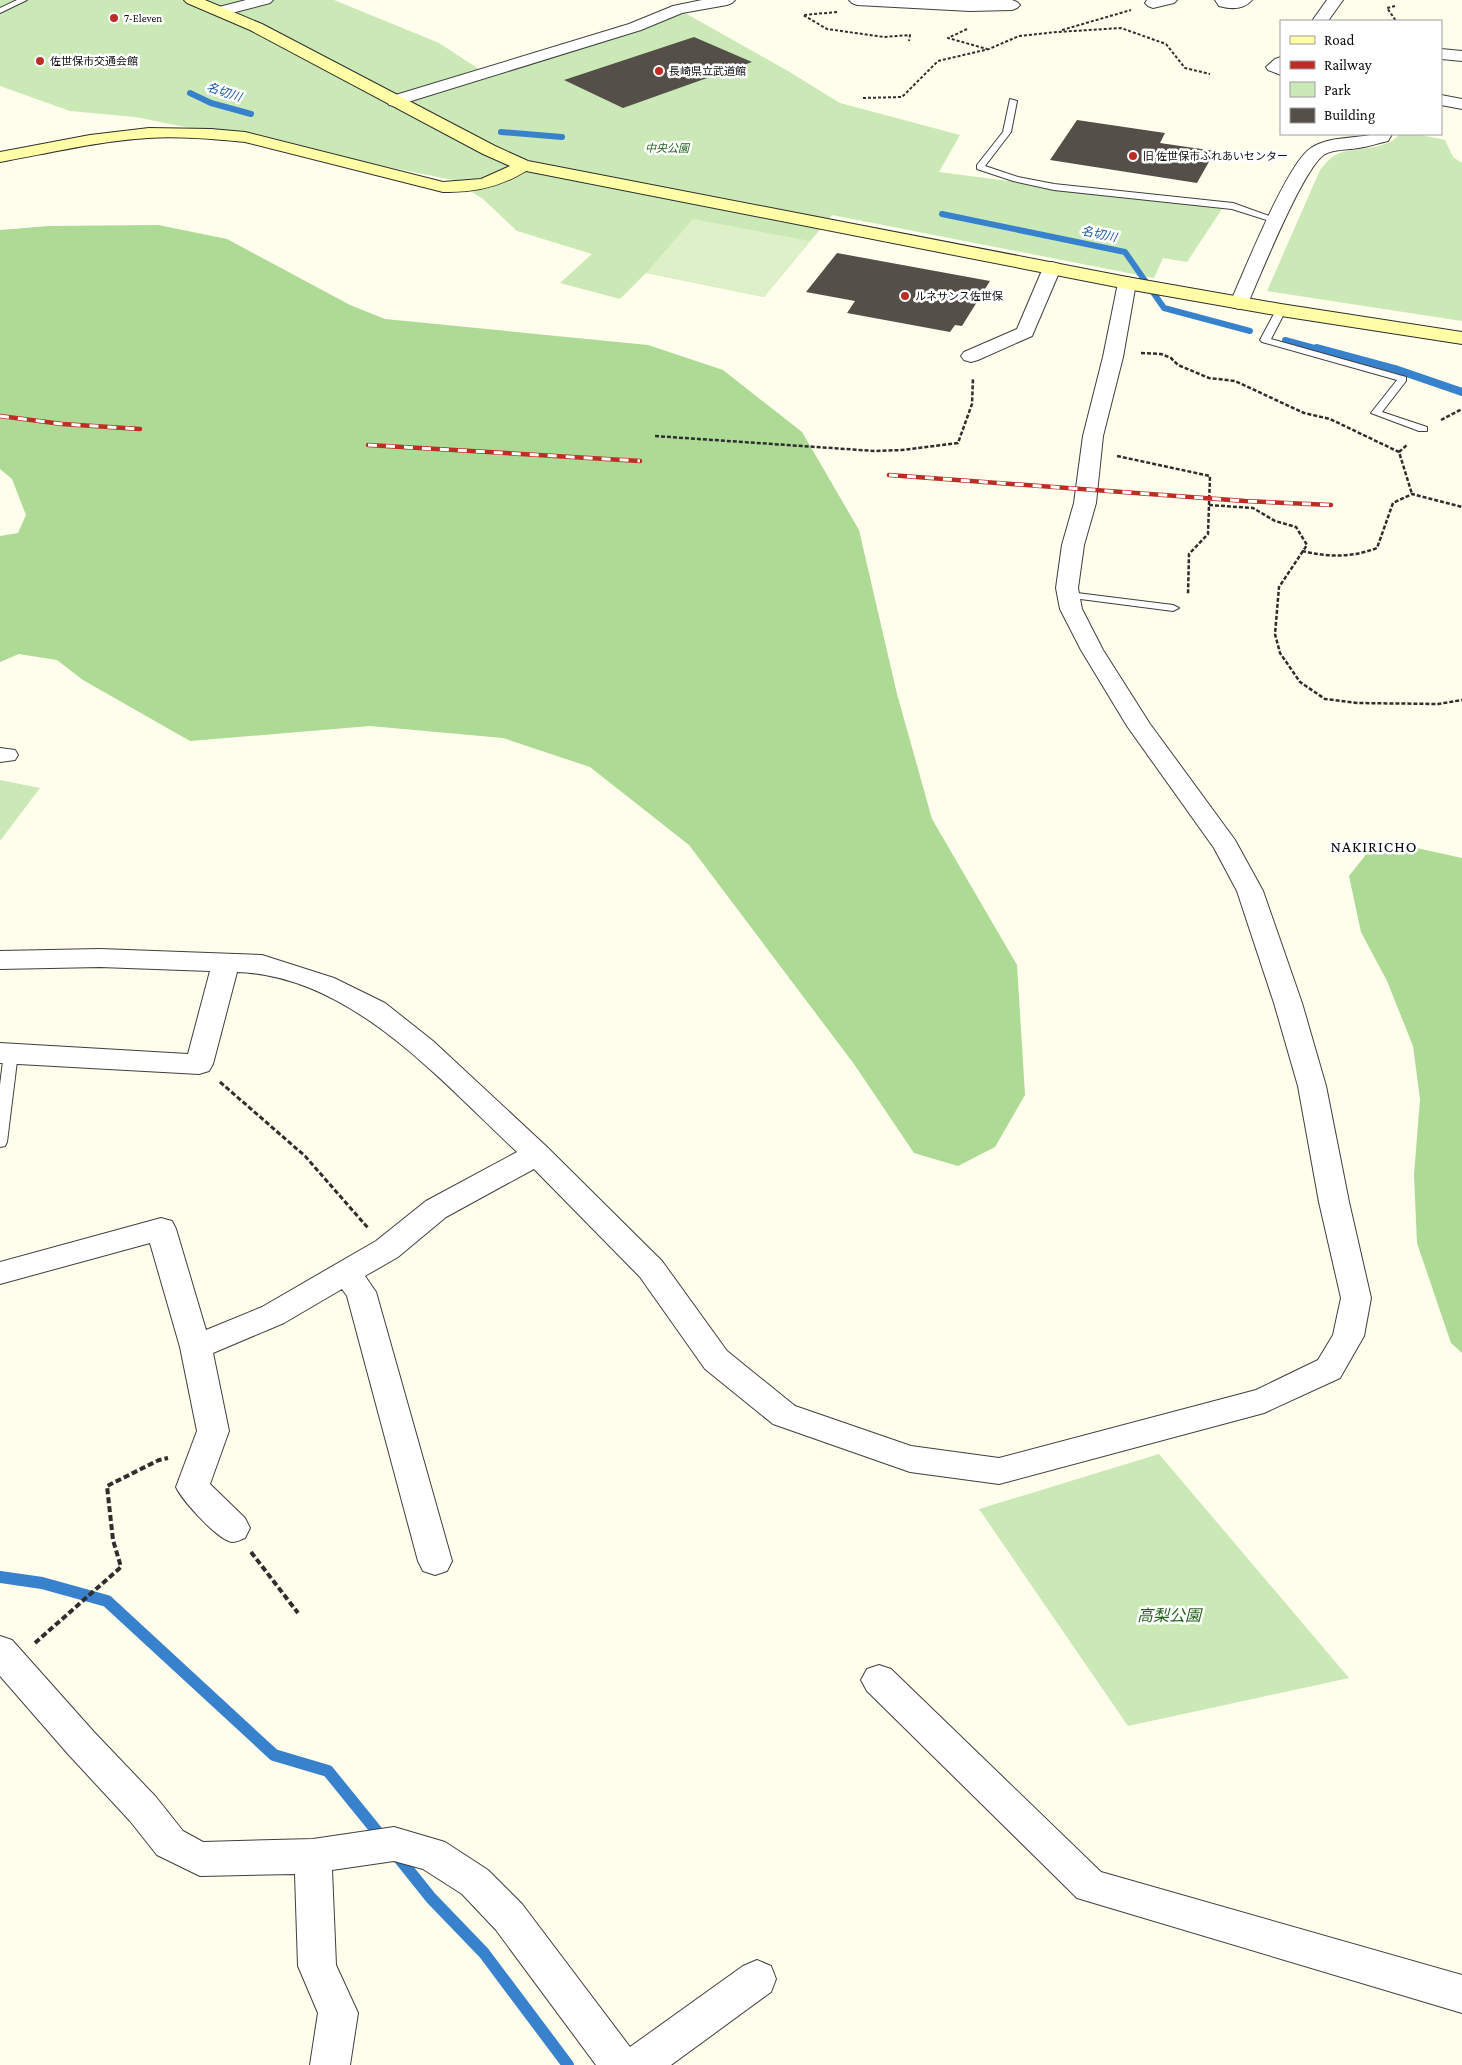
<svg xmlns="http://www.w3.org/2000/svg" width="1462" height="2065" viewBox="0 0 1462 2065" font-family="'Crimson Pro','Noto Sans JP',serif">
<rect width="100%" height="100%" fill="#fffdec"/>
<!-- green -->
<g fill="#cbe9b6">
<polygon points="0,0 334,0 439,43 485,73 678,9 788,71 840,103 960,135 939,172 1222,209 1187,262 1163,258 1154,278 832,215 764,297 646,273 620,299 560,283 592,254 517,231 483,199 453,180 135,117 70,111 0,86"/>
<path d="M1400,134H1416L1445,140L1453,157L1462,163V321L1267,291L1320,170C1323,167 1327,161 1331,158C1350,143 1381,155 1400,134Z"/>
<polygon points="0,780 40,788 0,841"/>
<polygon points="1159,1454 1349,1678 1128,1726 979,1509"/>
</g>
<!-- forest -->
<g fill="#adda95">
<polygon points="158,225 227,239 350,305 385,319 648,345 723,370 802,432 859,530 897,694 932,819 1017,965 1025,1095 995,1147 958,1166 914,1153 854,1064 689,845 590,767 503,738 370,726 190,741 83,680 57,660 19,654 0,662 0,536 18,533 26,515 12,479 0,469 0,230 49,226"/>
<polygon points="1412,847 1462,858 1462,1353 1451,1343 1417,1243 1414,1175 1420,1099 1413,1046 1387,981 1361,932 1349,876 1368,852"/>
</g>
<!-- pitch -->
<polygon fill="#def0c8" points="693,219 810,241 764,297 646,273"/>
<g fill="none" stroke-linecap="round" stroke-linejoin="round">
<!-- stream-far2 -->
<g stroke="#3882cd" stroke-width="6">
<polyline points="190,93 211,103 251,114"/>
<polyline points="501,132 562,137"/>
<polyline points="942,214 1125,252 1164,308 1250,331"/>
<polyline points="1285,340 1322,350"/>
</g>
<!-- stream-far1 -->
<polyline stroke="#3882cd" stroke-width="8" points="1317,348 1395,369 1462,392"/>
<!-- stream -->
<g stroke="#3882cd" stroke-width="12">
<polyline points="0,1577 42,1583 107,1601 274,1755 328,1771 384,1840"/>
<polyline points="395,1853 431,1898 484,1953 568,2065"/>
</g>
</g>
<!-- building -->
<g fill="#554f49">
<polygon points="694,37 752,62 623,108 564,80"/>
<polygon points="1077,120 1165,133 1160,143 1215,151 1197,183 1050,160"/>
<polygon points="837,253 990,281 962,326 955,325 950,332 847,313 855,301 806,292"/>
</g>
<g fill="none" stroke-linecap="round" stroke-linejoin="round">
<!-- lane casing -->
<g stroke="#3f3f3f" stroke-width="2">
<g id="lane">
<polygon points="17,0 27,0 0,13 0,8"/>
<polygon points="1010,99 1017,101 1011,132 985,166 1018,177 1054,184 1233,203 1280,220 1276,223 1232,209 1054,190 1013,181 977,169 977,165 1003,132"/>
<polygon points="1281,307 1286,310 1271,339 1406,377 1406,381 1382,412 1427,427 1427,431 1419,431 1371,413 1397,380 1262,342 1260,340 1276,310"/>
<polygon points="1069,592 1173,605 1179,608 1173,611 1065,597 1063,595 1065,593"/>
<polygon points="11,1048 16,1050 18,1053 7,1142 5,1146 0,1147 0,1085 4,1053 6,1050"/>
</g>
</g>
<!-- street casing -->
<g stroke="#3f3f3f" stroke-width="2">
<g id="street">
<polygon points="246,0 273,0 270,3 220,16 215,14 212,11 215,8"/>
<polygon points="702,0 735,0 732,3 727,5 682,13 641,30 395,106 389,105 387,101 389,97 629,24 673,6"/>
<polygon points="849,0 1012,0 1017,2 1020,5 1017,8 1012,10 970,11 857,5 852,3"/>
<polygon points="1147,0 1177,0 1174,3 1153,8 1148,6 1145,3"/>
<path d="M1215,0H1252C1244,10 1230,9 1219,6Z"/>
<polygon points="1327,0 1343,0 1328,21 1312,21"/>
<polygon points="1441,49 1462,51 1462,61 1441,59"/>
<polygon points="1281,57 1281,75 1268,70 1266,67 1275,59"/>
<polygon points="1441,95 1462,99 1462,109 1441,105"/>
<path d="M1375,134H1392L1388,141C1378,143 1368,147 1358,148C1347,150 1335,149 1325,154C1304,166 1260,276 1248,303L1246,307L1239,309L1232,307L1230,303C1244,272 1287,163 1311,148C1329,136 1355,139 1375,134Z"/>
<polygon points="1052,262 1059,264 1061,268 1032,336 978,360 971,362 964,360 961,356 964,352 1017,329 1043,268 1045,264"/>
<path d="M1127,277L1134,279L1136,283L1123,357L1103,436L1096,503L1084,545L1078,588L1082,609L1103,650L1150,724L1235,840L1263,891L1302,1003L1326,1086L1349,1202L1371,1298L1364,1336L1340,1378L1264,1413L999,1484L910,1472L773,1424L705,1369L640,1277L534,1169L446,1217L398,1257L365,1276L376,1292L452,1561L447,1571L435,1575L423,1571L418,1561L347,1296L342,1289L284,1323L213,1353L229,1431L210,1484L245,1518L250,1528L245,1538C242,1539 237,1542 233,1542C219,1542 182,1500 176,1487L197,1431L180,1347L150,1243L0,1284V1262L161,1218L172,1221L176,1229L206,1330L262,1307L376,1241L426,1201L517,1152C439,1079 351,976 237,972L213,1064L209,1071L199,1074L0,1063V1043L188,1054L210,971L100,967L0,969V951L100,949L262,955L334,978L385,1003L433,1041L547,1147L662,1261L727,1351L795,1406L911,1446L999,1458L1256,1390L1318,1360L1333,1335L1341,1298L1319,1202L1298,1086L1274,1003L1237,891L1214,848L1127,726L1081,650L1060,609L1056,588L1062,545L1074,503L1083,436L1103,357L1118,283L1120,279Z"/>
<polygon points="0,748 15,750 18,755 15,760 0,762"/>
<polygon points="0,1636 12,1640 94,1732 156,1797 183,1831 203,1842 313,1839 394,1827 445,1842 488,1870 522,1904 630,2047 743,1966 757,1960 771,1966 776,1979 771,1992 671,2065 596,2065 496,1930 462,1894 423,1869 394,1861 332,1870 336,1965 358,2013 350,2065 310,2065 318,2013 298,1966 295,1874 200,1876 157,1855 130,1821 68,1754 0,1676"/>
<polygon points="879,1665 891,1669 1101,1872 1462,1975 1462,2013 1077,1898 867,1691 861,1680 867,1669"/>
</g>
</g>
<!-- secondary casing -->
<g stroke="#2e2e2e" stroke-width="2">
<path id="secondary" d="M184,0H205L262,24L495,146L528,161L1127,277L1281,304L1462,332V344L1281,316L1127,289L526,171C500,187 474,193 443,192L245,142C213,139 180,136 148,138C99,141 49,153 0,162V152L90,135L149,128L211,129L245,132L443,182L481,179L510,166L483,154L250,30L187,3Z"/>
</g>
<!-- path-far3 -->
<g stroke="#2e2e2e" stroke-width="2" stroke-dasharray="3 2" stroke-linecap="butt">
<polyline points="1395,6 1387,8 1396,21"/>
<polyline points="837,12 803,15 827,29 884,37 910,35 909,41"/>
<polyline points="967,29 948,38 987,49"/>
<polyline points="1062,30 1131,10"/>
<polyline points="863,98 902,97 938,61 989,49 1019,36 1057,32 1121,28 1166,44 1185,68 1210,74"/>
</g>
<!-- path-far2 -->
<g stroke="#2e2e2e" stroke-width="2.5" stroke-dasharray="4 2" stroke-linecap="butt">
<polyline points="1141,353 1161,354 1171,358 1178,365 1209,378 1235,381 1304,413 1330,419 1399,452 1412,494"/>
<polyline points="1441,420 1462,409"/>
<polyline points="655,436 875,451 902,450 958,443 972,404 973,378"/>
<polyline points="1399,452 1408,444"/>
<polyline points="1117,456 1210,476 1208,534 1189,554 1188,595"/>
<polyline points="1209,505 1253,508 1275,521 1296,527 1307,545 1279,587 1275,634 1280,653 1300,682 1325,699 1357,703 1438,704 1462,700"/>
<path d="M1302,551C1328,557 1351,558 1377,548L1393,503L1412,494L1462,507"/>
</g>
<!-- path-far1 -->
<polyline stroke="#2e2e2e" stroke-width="3" stroke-dasharray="5 2.5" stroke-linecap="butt" points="220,1082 305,1156 368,1228"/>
<!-- path -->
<g stroke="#2e2e2e" stroke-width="4" stroke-dasharray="6 3" stroke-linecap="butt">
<polyline points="251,1552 298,1613"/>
<polyline points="35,1643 121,1567 113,1540 107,1486 159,1460 168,1458"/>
</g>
<!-- lane -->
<use href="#lane" fill="#fff" fill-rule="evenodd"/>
<!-- street -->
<use href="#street" fill="#fff" fill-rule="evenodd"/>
<!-- secondary -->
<use href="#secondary" fill="#fffea7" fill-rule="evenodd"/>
<!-- rail casing -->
<g stroke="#bc2d25" stroke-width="4.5">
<g id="rail">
<polyline points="0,416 62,424 140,429"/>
<polyline points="368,445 640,461"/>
<polyline points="889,475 1245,501 1331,505"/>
</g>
</g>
<!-- rail -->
<use href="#rail" stroke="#fff" stroke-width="3" stroke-dasharray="9" stroke-linecap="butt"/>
</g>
<!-- markers -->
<g fill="#bc2d25" stroke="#fff" stroke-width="2">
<circle cx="114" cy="18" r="5"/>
<circle cx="40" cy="61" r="5"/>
<circle cx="659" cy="71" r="5"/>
<circle cx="1133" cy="156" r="5"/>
<circle cx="905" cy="296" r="5"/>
</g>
<g text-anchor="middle" stroke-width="5" stroke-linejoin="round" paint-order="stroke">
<!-- far-poi labels -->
<g font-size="11" fill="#0c0c0c" stroke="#fff" text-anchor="start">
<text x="124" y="22">7-Eleven</text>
<text x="50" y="65">佐世保市交通会館</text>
<text x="669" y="75">長崎県立武道館</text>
<text x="1143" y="160">旧 佐世保市ふれあいセンター</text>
<text x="915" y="300">ルネサンス佐世保</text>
</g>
<!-- far-park labels -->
<g font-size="11" font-style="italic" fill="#24641d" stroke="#fff">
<text x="667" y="152">中央公園</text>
</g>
<!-- far-water labels -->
<g font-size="12" font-style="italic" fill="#16559e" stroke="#fff">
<text transform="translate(224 92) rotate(18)" y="4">名切川</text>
<text transform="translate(1099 234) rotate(12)" y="4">名切川</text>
</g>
<!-- quarter labels -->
<g font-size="16" letter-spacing="1" fill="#0c0c0c" stroke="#fff">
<text x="1374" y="852">NAKIRICHO</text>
</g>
<!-- near-park labels -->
<g font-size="16" font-style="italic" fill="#24641d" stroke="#fff">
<text x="1169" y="1621">高梨公園</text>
</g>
</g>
<!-- legend -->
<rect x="1280" y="20" width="162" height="115" fill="#ffffff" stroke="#9e9e9e"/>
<rect x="1290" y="36" width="25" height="8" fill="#fffea7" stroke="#9e9e9e"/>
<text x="1324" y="45" font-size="15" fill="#0c0c0c">Road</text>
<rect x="1290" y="61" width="25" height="8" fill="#bc2d25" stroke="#9e9e9e"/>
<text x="1324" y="70" font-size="15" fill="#0c0c0c">Railway</text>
<rect x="1290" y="82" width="25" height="15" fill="#cbe9b6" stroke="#9e9e9e"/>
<text x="1324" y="95" font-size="15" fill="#0c0c0c">Park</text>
<rect x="1290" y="108" width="25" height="15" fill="#554f49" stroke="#9e9e9e"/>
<text x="1324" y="120" font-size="15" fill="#0c0c0c">Building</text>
</svg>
